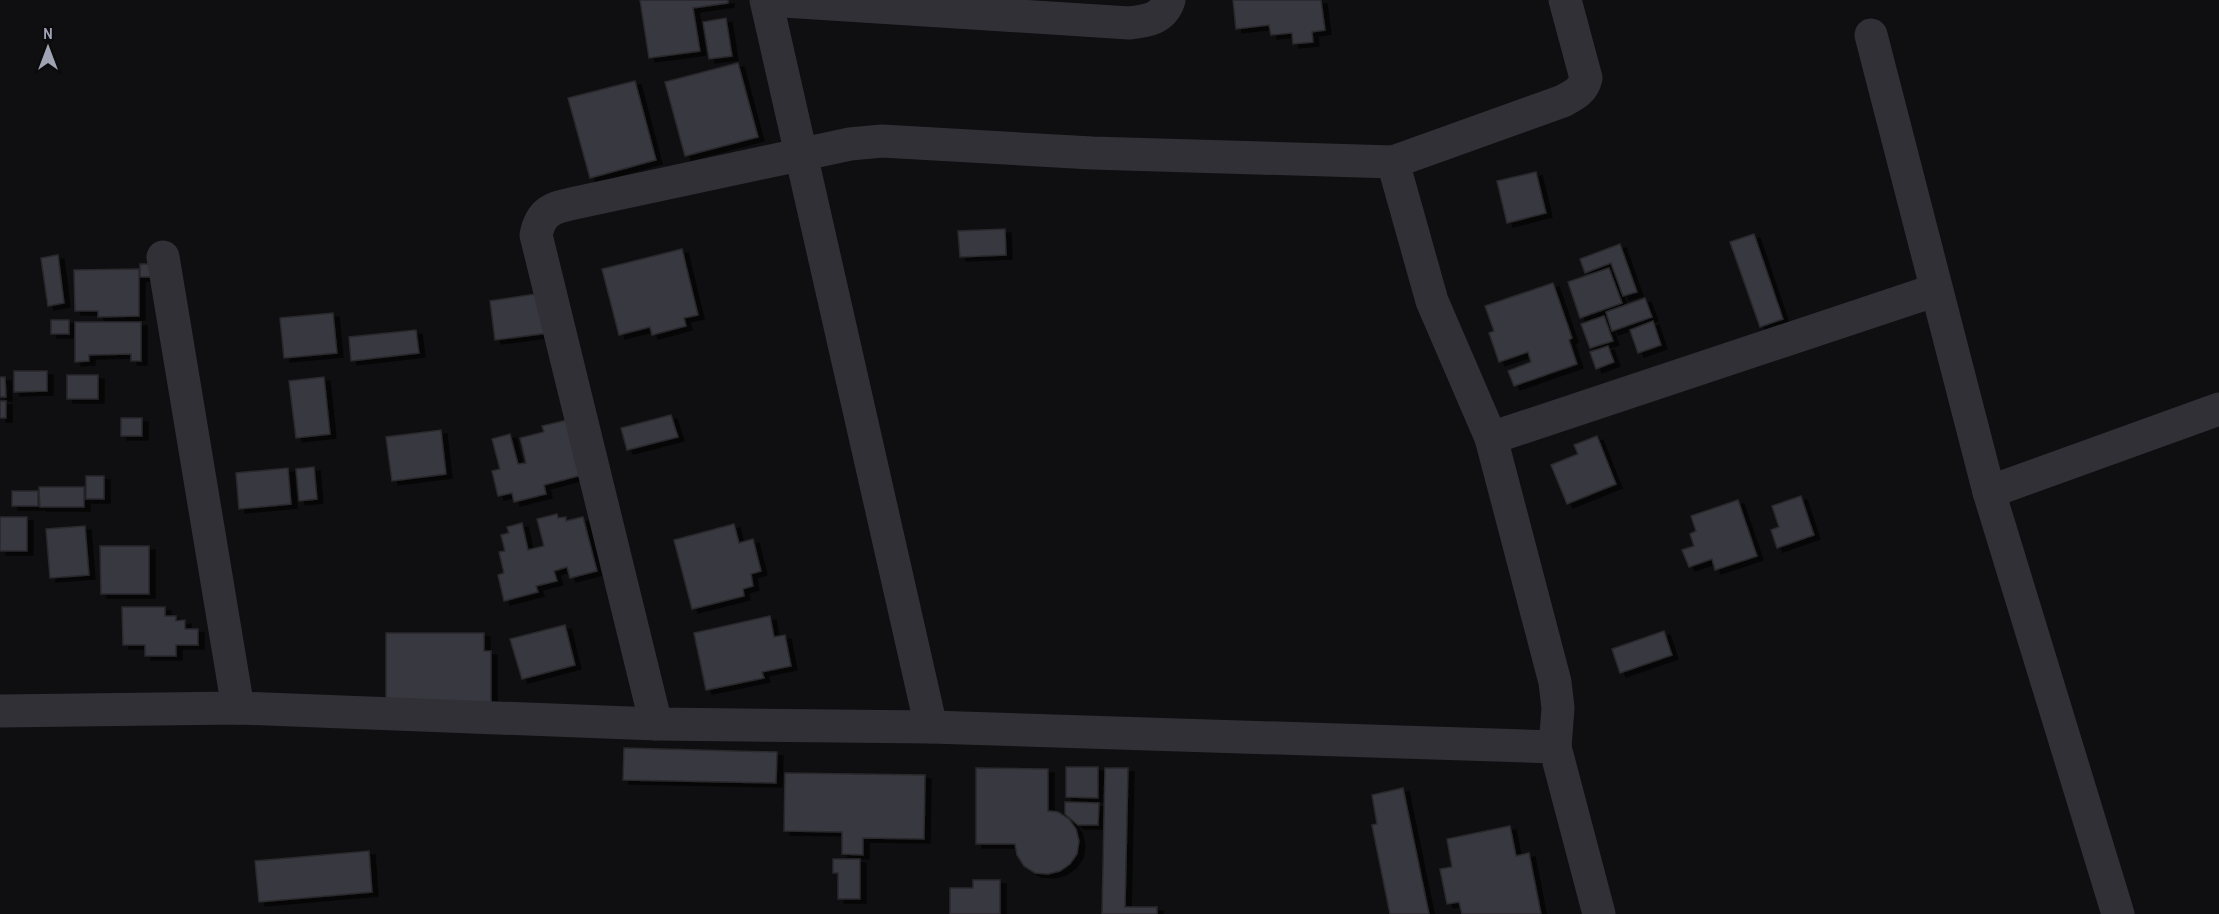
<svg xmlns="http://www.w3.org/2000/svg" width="2219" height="914" viewBox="0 0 2219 914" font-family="'Archivo Narrow',sans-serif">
<defs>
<filter id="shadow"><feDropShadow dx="6" dy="4" stdDeviation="0" flood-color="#0009"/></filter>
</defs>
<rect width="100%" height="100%" fill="#0f0f11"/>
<!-- building -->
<g fill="#38393f" stroke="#2a292d" stroke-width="1.5" filter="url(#shadow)">
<polygon points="640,0 728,0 728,3 693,8 700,51 649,58"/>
<polygon points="1233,0 1321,0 1325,30 1312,32 1313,42 1293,44 1292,33 1271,35 1269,25 1236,29"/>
<polygon points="726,18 732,56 709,59 703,22"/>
<polygon points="738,63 758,137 685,156 665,82"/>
<polygon points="635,81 656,160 590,178 568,98"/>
<polygon points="1536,172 1546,213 1507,223 1497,181"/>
<polygon points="1005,229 1006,255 960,257 958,231"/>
<polygon points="1754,234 1783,319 1760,327 1730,242"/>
<polygon points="1620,244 1637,292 1623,296 1611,263 1585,273 1580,259"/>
<polygon points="682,249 698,315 684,318 686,326 652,335 650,327 619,335 602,269"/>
<polygon points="58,255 64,303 48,306 41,258"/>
<polygon points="140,264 157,264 151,277 140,277"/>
<polygon points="1609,268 1622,303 1580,318 1568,282"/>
<polygon points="139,269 139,316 98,317 98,311 75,311 74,270"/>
<polygon points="1553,283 1572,338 1569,340 1577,364 1514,386 1508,371 1531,362 1528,352 1499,362 1489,333 1494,331 1485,306"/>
<polygon points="542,293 548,333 495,340 490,301"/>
<polygon points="1645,298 1652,317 1612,331 1606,312"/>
<polygon points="333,313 337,353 284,358 280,318"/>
<polygon points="1604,316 1613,341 1590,348 1581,324"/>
<rect x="51" y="320" width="18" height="14"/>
<polygon points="1653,321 1661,345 1638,353 1630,330"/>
<polygon points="75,322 141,322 141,361 131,361 131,354 89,355 89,361 75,362"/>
<polygon points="416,330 419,353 351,361 349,337"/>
<polygon points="1608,346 1614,362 1596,369 1590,352"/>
<polygon points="14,371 47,371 47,391 14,392"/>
<rect x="67" y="375" width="31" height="24"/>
<polygon points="0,377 5,377 6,397 0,397"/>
<polygon points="324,377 330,434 296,438 289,381"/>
<rect x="0" y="401" width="6" height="17"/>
<polygon points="671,415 678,437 627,450 621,428"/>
<rect x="121" y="418" width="21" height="18"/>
<polygon points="572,419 586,474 544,485 546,494 514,502 512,493 498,496 492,471 500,469 492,439 510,434 518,464 526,463 520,438 544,432 542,426"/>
<polygon points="441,430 446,474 392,481 386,437"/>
<polygon points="1597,436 1616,484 1567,504 1551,465 1578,454 1574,445"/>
<polygon points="314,467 317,499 299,501 296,469"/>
<polygon points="288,468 291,504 239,509 236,473"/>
<rect x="86" y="476" width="18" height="23"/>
<polygon points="39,487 84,487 84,507 40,507"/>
<rect x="12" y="491" width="26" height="15"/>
<polygon points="1801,496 1814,535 1777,548 1771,530 1779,527 1772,506"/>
<polygon points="1738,500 1757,556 1715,570 1712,559 1689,567 1682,550 1694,546 1690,534 1696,531 1691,516"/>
<polygon points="557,514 558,518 566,517 566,521 583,517 597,571 570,578 567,567 554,571 557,581 536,586 538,592 504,601 498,575 504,573 499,552 505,551 501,535 509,533 507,527 522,523 528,550 544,546 537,519"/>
<rect x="0" y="517" width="27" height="34"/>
<polygon points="734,524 739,543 753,539 761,571 751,574 753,586 743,589 744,596 692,609 674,540"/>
<polygon points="85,526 89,575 50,578 46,529"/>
<polygon points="100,546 149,546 149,594 101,594"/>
<polygon points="122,607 165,607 165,616 176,616 176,621 185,620 185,629 198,629 198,645 176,645 176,656 145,656 145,645 123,645"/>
<polygon points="770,616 774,637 785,635 791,666 762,672 764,678 706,690 694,633"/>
<polygon points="565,625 575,665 522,679 510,639"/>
<polygon points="1664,631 1672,655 1620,673 1612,649"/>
<polygon points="386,633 484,633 484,651 491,651 491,703 386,703"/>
<polygon points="624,748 777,752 776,783 623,780"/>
<polygon points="1066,767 1098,767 1098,798 1066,797"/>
<polygon points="976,768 1048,769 1048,811 1058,812 1069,819 1076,829 1079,841 1077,854 1070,864 1060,871 1048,874 1035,873 1024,866 1017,855 1015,844 976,844"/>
<polygon points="1105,768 1128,768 1125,907 1157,907 1157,914 1102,914"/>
<polygon points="785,773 925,775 924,839 863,838 863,855 842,854 842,832 784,831"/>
<polygon points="1403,788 1429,914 1390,914 1372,825 1377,824 1372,795"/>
<polygon points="1065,802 1099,803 1098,825 1078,825 1065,814"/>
<polygon points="1510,826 1516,856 1529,853 1541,914 1462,914 1459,902 1447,904 1440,869 1452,867 1447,839"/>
<polygon points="369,851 372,892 259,902 255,861"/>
<polygon points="833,859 860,859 860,899 838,899 838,873 833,873"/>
<polygon points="973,880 1000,880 1000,914 950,914 950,888 973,888"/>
</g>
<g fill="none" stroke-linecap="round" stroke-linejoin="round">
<!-- minor -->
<g stroke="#303036" stroke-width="33">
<polyline points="766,0 931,727"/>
<path d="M768,0L1129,23C1147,21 1163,19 1169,0"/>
<polyline points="1871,35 1989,492 2118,914"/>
<polyline points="163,257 238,708"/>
<polyline points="1491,438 1936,290"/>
<polyline points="1989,492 2219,409"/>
<polyline points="0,711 238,708 656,724 931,727 1555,747 1599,914"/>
<path d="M656,724L536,235C541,211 552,208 575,203L850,144L882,141L1092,153L1393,162"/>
<path d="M1555,747L1558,708L1555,682L1491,438L1432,301L1393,162L1563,101C1574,95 1583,91 1586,78L1565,0"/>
</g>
</g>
<!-- north arrow -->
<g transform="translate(48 48)" stroke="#0b0a0c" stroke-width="4.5" paint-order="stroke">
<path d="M0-4.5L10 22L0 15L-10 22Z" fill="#9fa3b3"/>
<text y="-9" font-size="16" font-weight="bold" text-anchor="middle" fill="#9fa3b3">N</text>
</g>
</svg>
